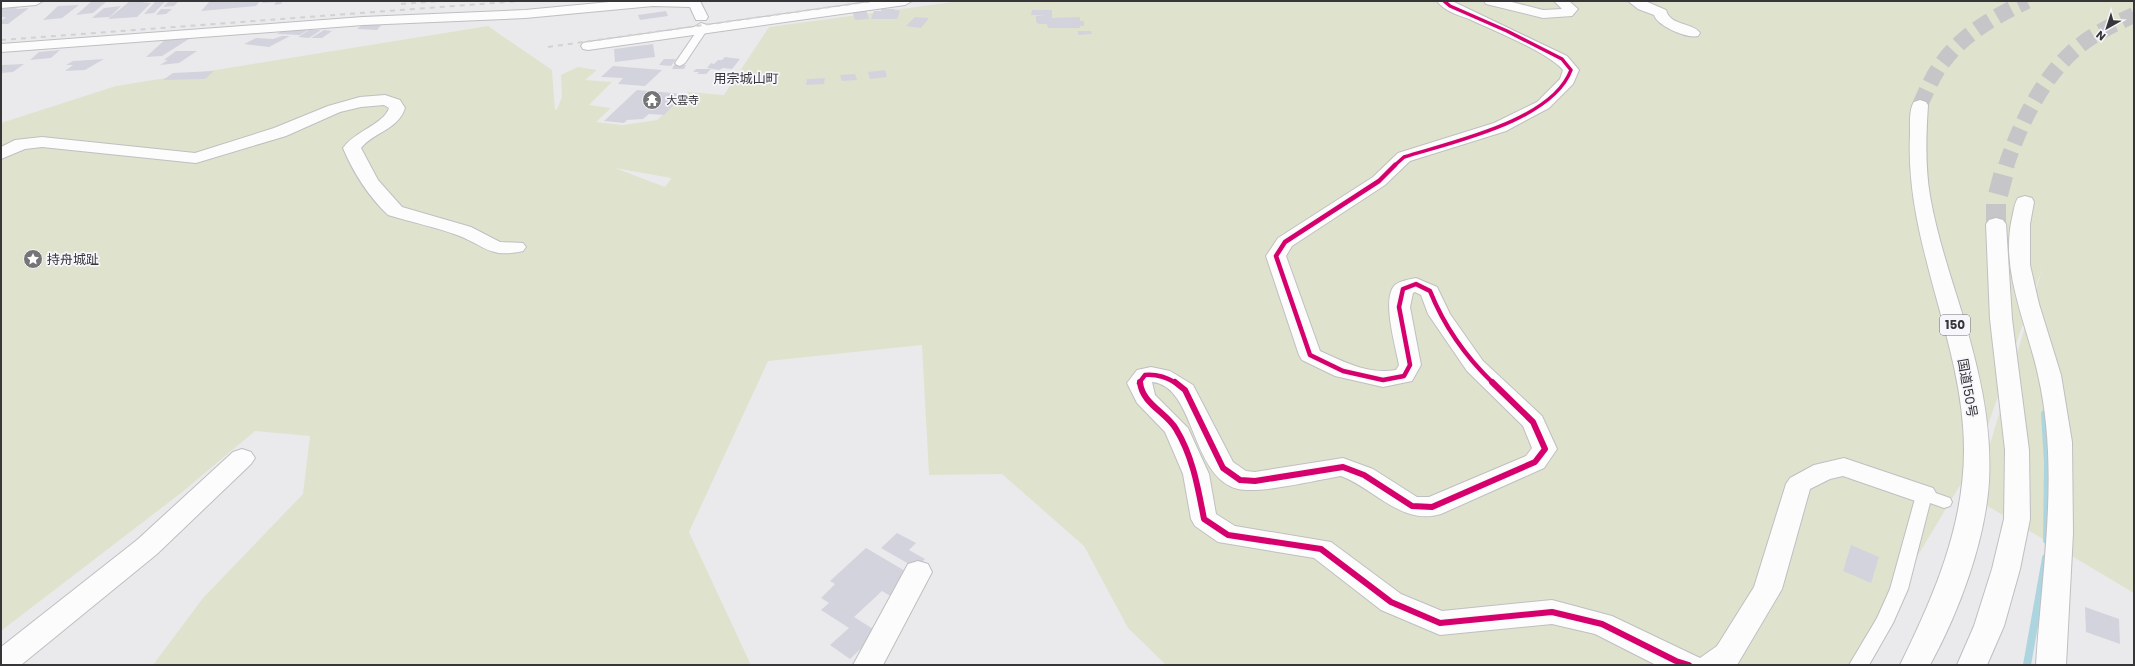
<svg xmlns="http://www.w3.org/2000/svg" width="2135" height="666" viewBox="0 0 2135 666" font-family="Poppins,'Noto Sans JP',sans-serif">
<rect width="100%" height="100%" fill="#eaeaed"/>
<!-- green -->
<path fill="#dfe3cd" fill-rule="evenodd" d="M960,1H2134V593L1974,498L2043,266L1977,457L1852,665H1166L1128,628L1084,546L1002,474L929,475L922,345L768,361L689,532L751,665H153L203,598L303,494L310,436L255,431L181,493L1,631V123L116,86L488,26L552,70L555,110L557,109L562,97L561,75L578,67L597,70L585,80L612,82L589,105L611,108L596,122L623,125L657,120L688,92L724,95L769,27ZM615,168L671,178V179L665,187Z"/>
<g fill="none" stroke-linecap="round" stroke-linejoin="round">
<!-- stream -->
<g stroke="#add5df" stroke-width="8">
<polyline points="2045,414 2048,463 2047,540"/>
<polyline points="2027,665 2046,558"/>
</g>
</g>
<!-- building -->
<g fill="#d3d3dd">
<polygon points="92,1 107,1 93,13 76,15"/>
<polygon points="130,1 151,3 137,17 108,19"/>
<polygon points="156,1 166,1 154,13 144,14"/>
<polygon points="169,1 179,1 174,6 163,7"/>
<polygon points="210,1 260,1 256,6 201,11"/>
<polygon points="264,1 283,1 281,4 274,5 276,2 262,3"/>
<polygon points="21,5 16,9 29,8 8,24 1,24 1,21 6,17 1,17 1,9 5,6"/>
<polygon points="79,5 62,18 43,20 58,6"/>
<polygon points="121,6 110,17 92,18 104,8"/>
<polygon points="161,9 172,9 166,14 156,15"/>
<polygon points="881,9 893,9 900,11 897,19 871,19 874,11 881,11"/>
<polygon points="866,10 869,19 855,20 852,11"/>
<polygon points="1032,10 1052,10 1052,18 1080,17 1080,21 1084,21 1084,26 1080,26 1080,28 1048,28 1047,24 1039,24 1036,22 1036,16 1045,15 1031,15"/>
<polygon points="666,11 668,16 640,20 638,15"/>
<polygon points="915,17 929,18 921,28 906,26"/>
<polygon points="383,23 377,30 357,29 362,25"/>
<polygon points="293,29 309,29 300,35 277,34 284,30"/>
<polygon points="309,30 321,30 309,38 298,37"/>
<polygon points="324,30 332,31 322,38 311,38"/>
<polygon points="1078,31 1091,31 1092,34 1078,35"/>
<polygon points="282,36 290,36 269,47 244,44 256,38 273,39"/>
<polygon points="192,37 162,56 146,57 167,38"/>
<polygon points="653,44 655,57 615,62 614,49"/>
<polygon points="60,50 51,58 30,60 39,52"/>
<polygon points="176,51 197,51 179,63 160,65 168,60 164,60"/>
<polygon points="725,57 740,59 732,69 723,68 719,70 707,68 711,63 714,64 718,60 722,60"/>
<polygon points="104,59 85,70 65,71 73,65 66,65 73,61"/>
<polygon points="664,59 676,59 671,66 659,65"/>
<polygon points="24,64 13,72 1,73 1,65"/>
<polygon points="674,65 686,65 684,69 672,69"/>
<polygon points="613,66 662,70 645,86 618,84 623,78 601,77"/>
<polygon points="696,69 711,69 706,74 697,74 699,72 693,72"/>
<polygon points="885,70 887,77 870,79 868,72"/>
<polygon points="214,71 205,79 163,80 173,73"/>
<polygon points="855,74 857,80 842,81 840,75"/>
<polygon points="825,78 824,84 806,85 807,79"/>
<polygon points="637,90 685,94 664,115 649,114 643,119 627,120 624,123 604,121"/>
<polygon points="897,533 916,543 909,550 925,559 916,568 881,548"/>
<polygon points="1851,545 1879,557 1871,583 1843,571"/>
<polygon points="866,548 912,575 892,597 882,591 854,617 878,632 850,659 830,645 849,628 821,610 829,603 821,598 835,584 830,581"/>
<polygon points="2085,607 2119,619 2120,644 2086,632"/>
</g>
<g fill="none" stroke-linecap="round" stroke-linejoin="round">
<!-- trunk-tunnel-far1 -->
<g stroke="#c6c6c9" stroke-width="16" stroke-dasharray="16 8" stroke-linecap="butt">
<path d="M1920,105C1927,90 1933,75 1943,62C1964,33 1996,16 2027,1"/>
<path d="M2006,166C2019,127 2040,82 2071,53C2089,36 2112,25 2134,15"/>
</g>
<!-- trunk-tunnel -->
<polyline stroke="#c6c6c9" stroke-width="20" stroke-dasharray="20 10" stroke-linecap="butt" points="1996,224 1996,202 2006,165"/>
<!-- service casing -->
<g stroke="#bfbfc2" stroke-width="2">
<g id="service">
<polygon points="702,27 707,30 685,63 680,66 677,65 675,63 699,28"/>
<polygon points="1924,489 1950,498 1952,502 1950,506 1944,508 1930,503 1908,589 1893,623 1869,665 1849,665 1877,618 1890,589 1916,495 1918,491"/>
</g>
</g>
<!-- minor casing -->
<g stroke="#bfbfc2" stroke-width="2">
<g id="minor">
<polygon points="1,1 43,1 36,5 1,8"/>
<polygon points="620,1 700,1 708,17 706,20 696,20 690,7 653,6 525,18 363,25 1,52 1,44 363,17 525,10"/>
<polygon points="876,1 912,1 905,5 588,50 583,49 581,46 583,43 588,42 694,27 701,23 707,25"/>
<path d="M1437,1H1452L1567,56L1579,70L1573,84L1549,108L1506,131L1410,161L1385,185L1292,246L1286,256L1320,351C1344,362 1369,375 1396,370L1399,365C1396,348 1381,298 1395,285C1400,281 1410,279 1416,278L1437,287L1450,314L1483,361L1542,416L1557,449L1544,468L1441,514C1402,526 1375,489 1341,476C1317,480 1260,494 1238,489C1190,477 1196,386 1152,382L1155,395L1188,428L1209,474L1216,514L1235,526L1331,542L1401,594L1442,611L1552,600L1612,616L1700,658L1717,646L1754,587L1786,484L1790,478L1814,465L1844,458L1933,488L1937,495L1933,502L1924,504L1843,476L1830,479L1810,489L1782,589L1737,665H1656L1595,634L1552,624L1440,635L1381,610L1314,558L1218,542L1195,526L1191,519L1183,474L1165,432L1137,403L1127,383L1137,370L1151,367L1170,371L1193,385L1233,462L1246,471L1255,472L1343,458L1373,469L1417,497H1429L1526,456L1532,448L1523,426L1467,371L1428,314L1421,295L1415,292L1413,293L1410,307L1421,365L1412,381L1383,387L1335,376L1302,360L1299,355L1266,256L1278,238L1373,177L1398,153L1494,123L1537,102L1560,79L1563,70C1548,52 1492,30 1469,19C1458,15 1444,11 1437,1Z"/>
<polygon points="1484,1 1508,1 1543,10 1562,9 1554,1 1569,1 1578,9 1572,16 1543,18 1486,4"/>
<path d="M1628,1H1645L1666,10C1667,12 1667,14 1669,16C1676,25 1694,24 1700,33L1698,36C1688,39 1657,26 1654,15L1638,9Z"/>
<path d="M385,95L400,100L405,108C398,130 374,132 361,148L378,180L402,207L471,227L500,242L523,243L526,247L523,251C490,259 484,245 457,235C435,227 411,222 388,215C369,197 353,172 343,148C355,131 384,124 389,108L384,105L361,107L340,112L286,136L196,163L42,147L25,149L1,159V147L15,140L42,137L195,153L274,128L328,106L360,97Z"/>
<path d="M2025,196L2032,198L2034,202L2030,224V265L2039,304L2061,375L2072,442L2073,533L2066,665H2036C2042,569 2060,470 2038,375C2027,324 2000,271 2012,218C2014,211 2014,204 2018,198Z"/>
<polygon points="242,449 251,452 255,458 251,464 157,554 21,665 1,665 1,647 137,540 233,452"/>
<polygon points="918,561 928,564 932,572 883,665 853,665 908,564"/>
</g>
</g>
<!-- trunk casing -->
<g stroke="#bfbfc2" stroke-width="2">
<g id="trunk">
<path d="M1920,100L1926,102L1928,105C1926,135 1925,166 1930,196C1940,254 1964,310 1977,368C1986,405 1991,443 1989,482C1985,542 1959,612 1930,665H1900C1933,598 1964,527 1964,450C1964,423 1960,394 1954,367C1937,289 1906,215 1910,134C1910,124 1909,109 1914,102Z"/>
<polygon points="1996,218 2003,220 2006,224 2012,319 2029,450 2030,519 2020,569 2004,626 1987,665 1957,665 1974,626 1992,569 2004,519 2005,450 1990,319 1986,224 1989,220"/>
</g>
</g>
<!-- service -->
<use href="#service" fill="#fcfcfc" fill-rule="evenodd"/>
<!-- minor -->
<use href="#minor" fill="#fcfcfc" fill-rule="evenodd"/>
<!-- trunk -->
<use href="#trunk" fill="#fcfcfc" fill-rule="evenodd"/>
<!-- rail -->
<g stroke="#d2d2d3" stroke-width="2" stroke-dasharray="5 5" stroke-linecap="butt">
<polyline points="401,4 439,1"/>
<polyline points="1,40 521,1"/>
<polyline points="548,47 873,1"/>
</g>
<!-- cycleway-far2 casing -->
<g stroke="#f6f6fc" stroke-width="5.5">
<path id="cycleway-far2" d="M1394,166L1404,157C1452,142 1552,121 1571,70L1562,59L1507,31L1450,6L1444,1"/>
</g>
<!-- cycleway-far1 casing -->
<g stroke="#f6f6fc" stroke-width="7">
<g id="cycleway-far1">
<path d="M1395,165L1379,181L1285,242L1276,256L1310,355L1343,371L1383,380L1404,376L1410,365L1399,307L1403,289L1416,284L1430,291C1444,326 1466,357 1493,383"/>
<path d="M1139,383L1145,375C1157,374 1166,377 1176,383"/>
</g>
</g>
<!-- cycleway casing -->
<g stroke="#f6f6fc" stroke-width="8">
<g id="cycleway">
<path d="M1140,382C1142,404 1166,412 1176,429C1193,457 1198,488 1204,519L1228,535L1321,549L1391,602L1440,623L1552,612L1602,624L1676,661L1689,665"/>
<polyline points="1175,382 1185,390 1223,468 1240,480 1255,481 1343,467 1364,475 1412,506 1432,507 1535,462 1545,449 1533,422 1492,382"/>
</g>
</g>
<!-- cycleway-far2 -->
<use href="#cycleway-far2" stroke="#d6006c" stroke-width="3.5"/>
<!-- cycleway-far1 -->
<use href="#cycleway-far1" stroke="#d6006c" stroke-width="4.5"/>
<!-- cycleway -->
<use href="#cycleway" stroke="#d6006c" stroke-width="6"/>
</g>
<!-- icons -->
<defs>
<g id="temple-disc" transform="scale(1)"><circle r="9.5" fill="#757577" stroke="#f6f6fc"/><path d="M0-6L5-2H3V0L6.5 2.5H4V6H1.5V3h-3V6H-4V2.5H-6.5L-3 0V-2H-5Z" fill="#fff"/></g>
<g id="sight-disc" transform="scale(1)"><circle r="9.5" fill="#757577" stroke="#f6f6fc"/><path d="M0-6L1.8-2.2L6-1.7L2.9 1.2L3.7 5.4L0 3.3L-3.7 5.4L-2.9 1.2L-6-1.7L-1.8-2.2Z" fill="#fff"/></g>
</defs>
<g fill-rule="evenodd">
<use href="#temple-disc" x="652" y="100"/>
<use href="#sight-disc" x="33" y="259"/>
</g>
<g text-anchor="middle" stroke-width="3.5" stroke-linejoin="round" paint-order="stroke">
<!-- far-poi labels -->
<g font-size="11" fill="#363638" stroke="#f6f6fc" text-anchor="start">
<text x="666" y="104">大雲寺</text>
</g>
<!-- shield labels -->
<rect fill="#f6f6fc" stroke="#707073" stroke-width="1" x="1940" y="315" width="30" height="20" rx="3"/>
<g font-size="12" font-weight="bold" fill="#363638">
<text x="1955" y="329">150</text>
</g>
<!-- far-quarter labels -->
<g font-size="13" fill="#363638" stroke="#f6f6fc">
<text x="746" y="83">用宗城山町</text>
</g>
<!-- poi labels -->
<g font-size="13" fill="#363638" stroke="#f6f6fc" text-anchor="start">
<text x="47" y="264">持舟城趾</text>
</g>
<!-- street labels -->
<g font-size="13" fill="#363638" stroke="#f6f6fc">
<text transform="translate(1968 388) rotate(80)" y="5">国道150号</text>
</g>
</g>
<!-- border -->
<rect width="2135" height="666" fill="none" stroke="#363638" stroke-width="4"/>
<!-- north arrow -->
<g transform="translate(2107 28) rotate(219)" stroke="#f6f6fc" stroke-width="3" paint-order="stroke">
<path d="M0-3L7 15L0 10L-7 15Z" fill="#363638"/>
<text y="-6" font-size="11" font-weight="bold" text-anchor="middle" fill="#363638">N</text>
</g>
</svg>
